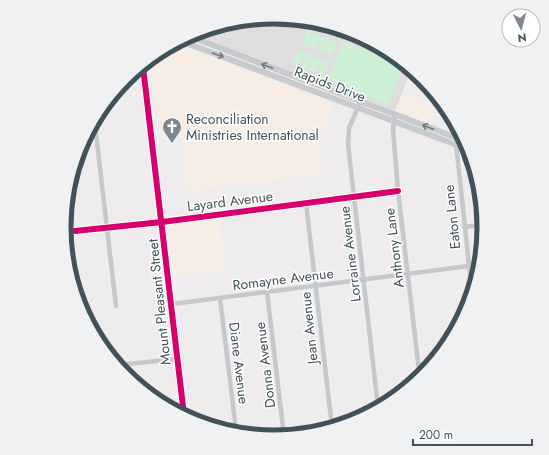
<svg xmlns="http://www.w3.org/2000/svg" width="549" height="455" viewBox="0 0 549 455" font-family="Jost,sans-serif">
<defs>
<pattern id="grass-tufts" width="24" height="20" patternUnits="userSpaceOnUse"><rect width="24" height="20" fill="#cdf0d5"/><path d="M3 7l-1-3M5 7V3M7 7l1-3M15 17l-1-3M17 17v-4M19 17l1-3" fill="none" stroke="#b1d0b9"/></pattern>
</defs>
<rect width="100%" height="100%" fill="#eeecec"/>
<!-- commercial -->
<g fill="#f6eee5">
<polygon points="178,44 332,103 331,107 332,108 319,141 322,174 188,191 181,132 160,134 151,62"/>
<polygon points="402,93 437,105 430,126 395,111"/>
<polygon points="219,218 225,270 173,276 168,228 169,225"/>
</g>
<!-- education -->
<polygon fill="#dfddde" points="275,17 355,33 411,70 395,111 349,93 345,89 335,88 193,34"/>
<!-- grass -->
<polygon fill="url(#grass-tufts)" points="305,23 355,33 390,56"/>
<!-- pitch -->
<g fill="#cdf0d5">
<polygon points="306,30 312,32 307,46 301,43"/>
<polygon points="339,30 355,33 373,45"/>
<polygon points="314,33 321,35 315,49 309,46"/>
<polygon points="322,36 329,39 323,52 317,50"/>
<polygon points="331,39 337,42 332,55 325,53"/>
<polygon points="343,42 403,65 388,105 327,81"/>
<polygon points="298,50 304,53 299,66 293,64"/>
<polygon points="306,53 313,56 307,69 301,67"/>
<polygon points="314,57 321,59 315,72 309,70"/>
<polygon points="323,60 329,62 324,76 317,73"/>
</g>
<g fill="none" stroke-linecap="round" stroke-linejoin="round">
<!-- street -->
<g stroke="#c5c9cc" stroke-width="4.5">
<polyline points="359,105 349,128 348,144 378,407"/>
<polyline points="394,118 393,129 398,191 420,379"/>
<polyline points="95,125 116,306"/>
<polyline points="456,143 472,293"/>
<polyline points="306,203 332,427"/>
<polyline points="464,227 484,225"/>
<polyline points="65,232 162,222 398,191"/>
<polyline points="267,292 284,436"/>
<polyline points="220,298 236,430"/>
<polyline points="172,304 469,266"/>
<polyline points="118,365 177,359"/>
</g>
<!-- secondary -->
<g stroke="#c7cbcd" stroke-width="6">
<polyline points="189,36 465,141"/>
<polyline points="181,41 470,150"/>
<polyline points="143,67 184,415"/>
</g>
<!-- cycleway casing -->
<g stroke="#fff" stroke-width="8">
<g id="cycleway">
<polyline points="143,67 184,415"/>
<polyline points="65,232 162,222 398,191"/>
</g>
</g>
<!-- cycleway -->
<use href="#cycleway" stroke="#d6006c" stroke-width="6"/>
</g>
<!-- one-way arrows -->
<defs><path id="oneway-shaft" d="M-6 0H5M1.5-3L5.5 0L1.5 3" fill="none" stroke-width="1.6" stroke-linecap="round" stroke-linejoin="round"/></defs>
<g stroke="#717c82">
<use href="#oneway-shaft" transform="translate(218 55) rotate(19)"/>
<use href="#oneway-shaft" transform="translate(267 66) rotate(-159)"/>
<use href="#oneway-shaft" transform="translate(428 127) rotate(-159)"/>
</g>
<!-- icons -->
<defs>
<g id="church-pin" transform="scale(1)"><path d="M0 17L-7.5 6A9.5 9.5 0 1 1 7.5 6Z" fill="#7e888d" stroke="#fff"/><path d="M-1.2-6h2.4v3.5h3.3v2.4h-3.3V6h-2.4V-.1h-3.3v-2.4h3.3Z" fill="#fff"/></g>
</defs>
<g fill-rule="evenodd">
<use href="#church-pin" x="172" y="127"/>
</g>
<g text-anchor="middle" stroke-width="3" stroke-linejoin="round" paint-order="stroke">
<!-- street labels -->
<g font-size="14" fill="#42525a" stroke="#fff">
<text transform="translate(330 84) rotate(21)" y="5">Rapids Drive</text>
<text transform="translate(230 201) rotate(-7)" y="5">Layard Avenue</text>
<text transform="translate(452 217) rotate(-96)" y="5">Eaton Lane</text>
<text transform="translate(394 248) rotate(-97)" y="5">Anthony Lane</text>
<text transform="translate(350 254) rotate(-97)" y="5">Lorraine Avenue</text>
<text transform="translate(283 279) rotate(-7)" y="5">Romayne Avenue</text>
<text transform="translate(159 302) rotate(-96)" y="5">Mount Pleasant Street</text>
<text transform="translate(309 328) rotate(-96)" y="5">Jean Avenue</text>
<text transform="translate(239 363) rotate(83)" y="5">Diane Avenue</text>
<text transform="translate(265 365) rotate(-97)" y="5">Donna Avenue</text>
</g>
<!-- poi labels -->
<g font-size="14" fill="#42525a" stroke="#fff" text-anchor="start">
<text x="186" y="124">Reconciliation<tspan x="186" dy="16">Ministries International</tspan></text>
</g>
</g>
<!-- crop -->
<path d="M0 0H549V455H0ZM71 227a203 203 0 1 1 406 0a203 203 0 1 1-406 0Z" fill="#f0f1f2" fill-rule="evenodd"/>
<path fill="none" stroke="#42525a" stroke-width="5" d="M71 227a203 203 0 1 1 406 0a203 203 0 1 1-406 0Z"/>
<!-- north arrow -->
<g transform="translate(521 28) rotate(174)"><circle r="19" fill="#ffffff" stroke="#b3babd"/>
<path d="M0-3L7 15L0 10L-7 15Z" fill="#7e888d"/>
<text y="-6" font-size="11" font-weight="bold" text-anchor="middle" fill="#42525a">N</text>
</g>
<!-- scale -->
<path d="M413 439v6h119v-6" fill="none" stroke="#42525a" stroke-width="2"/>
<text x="419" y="439" font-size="12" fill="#42525a" stroke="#ffffff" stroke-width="3" paint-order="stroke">200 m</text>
</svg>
